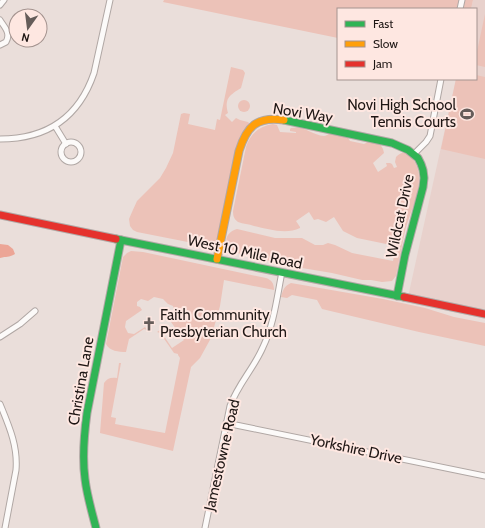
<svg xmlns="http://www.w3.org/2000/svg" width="485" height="528" viewBox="0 0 485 528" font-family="Cabin,sans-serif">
<rect width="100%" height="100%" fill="#eadeda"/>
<!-- built -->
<polygon fill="#e8d1cc" points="473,0 485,0 485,313 408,297 456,79 476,79 476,9 471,9"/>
<!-- green -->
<g fill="#ecc2b8">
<polygon points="164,0 473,0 471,9 338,9 338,38 163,2"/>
<polygon points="485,14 485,67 476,65 476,56"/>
<path d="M231,67L243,70L245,73L241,88C230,95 224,98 228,113L225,115L232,122L236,118L240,120L248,122L250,124L240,138L238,144L218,239C215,243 213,245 208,246L137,232L133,230L130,226L129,219L132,212L137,201L160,178L166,168L173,153L181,114L184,113L190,114L188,124L215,130L217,119L220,120Z"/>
<polygon points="476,75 485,77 485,159 441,149 456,79 476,79"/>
<circle cx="244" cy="106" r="6"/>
<path d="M273,124L277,125L280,132L296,133V132L290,131V129L291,128C304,125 312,135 324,136C326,136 328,134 330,134C335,134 343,137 348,138L350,141L364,144L368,142L380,144L383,149L384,153L373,163L378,172L387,166L386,163H390L392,164L394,168L397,167L395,162L396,157C400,153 404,151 409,155C431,175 411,208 405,231C402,246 399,261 396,276L392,281L382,282L371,280H362L332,273L302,268L243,255C239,253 234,252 231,249C222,241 227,232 237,229L275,238H302L315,245H323L328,243L335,245L352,253L393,261L396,246L357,238L343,231L334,217L326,222L318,219L314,220L309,212L296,221L300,227V228C286,235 268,229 254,226C249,224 243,224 238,222C234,219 233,216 233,211L246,147C250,134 259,126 273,124Z"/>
<path d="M131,251L143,252L266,278C272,280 274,284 274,290L224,280L220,306L211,338L200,358L191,367L173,451L100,433L104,383C107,378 111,377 117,378L119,363H121L111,417L116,418L115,424L165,433L180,358L178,355V354L174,353L160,333L157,332L160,330L172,348L184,340L171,322L175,319L176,314L173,306L168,304L163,299L154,297L148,301L141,299L137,302V306L140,307L142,310L126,321L125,327L128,333L134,334L145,327L147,330L144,329L129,339L126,352C119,352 109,351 106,344L123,257L127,253Z"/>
<path d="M291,283L383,299L425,308L454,317L485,323V346L419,332L322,309L317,300L292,295L287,298L281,297C283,290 284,286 291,283Z"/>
</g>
<!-- water -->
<path fill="#eca596" d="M0,244L8,245L13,249L15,254C8,258 7,256 0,258Z"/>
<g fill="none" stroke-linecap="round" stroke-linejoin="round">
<!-- street casing -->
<g stroke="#b0a7a4" stroke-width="7">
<g id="street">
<polyline points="0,5 4,0"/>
<polyline points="460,9 462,0"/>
<path d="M0,20C5,28 11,33 6,42L0,45"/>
<polyline points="55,126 66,144"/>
<path d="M0,139C47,139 79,117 94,73L110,0"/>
<circle cx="71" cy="152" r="10"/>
<polyline points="414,154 426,142 430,136 441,79"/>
<polyline points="0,337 20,324 35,311"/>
<path d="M0,404C9,426 18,446 16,470L5,528"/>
<polyline points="226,423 485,476"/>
<path d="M205,528L230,406C238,384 254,368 263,347C274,324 277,297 282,272"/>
</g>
</g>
<!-- fast casing -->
<g stroke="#b0a7a4" stroke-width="9">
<g id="fast">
<polyline points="284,120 392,143 408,150 418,158 421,164 423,170 424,178 423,187 405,255 397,296"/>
<polyline points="116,239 404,297"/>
<path d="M96,528C92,512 87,496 85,479C82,457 84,435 87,413L121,240"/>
</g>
</g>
<!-- slow casing -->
<g stroke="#b0a7a4" stroke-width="9">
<path id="slow" d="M217,259L239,151C247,126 257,116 284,120"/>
</g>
<!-- jam casing -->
<g stroke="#b0a7a4" stroke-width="9">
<g id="jam">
<polyline points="0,215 116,239"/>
<polyline points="404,297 485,314"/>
</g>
</g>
<!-- street -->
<use href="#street" stroke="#fcfaf9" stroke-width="5"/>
<!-- fast -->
<use href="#fast" stroke="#30b455" stroke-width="7"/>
<!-- slow -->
<use href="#slow" stroke="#ff9f0a" stroke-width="7"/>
<!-- jam -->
<use href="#jam" stroke="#e5322d" stroke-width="7"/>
</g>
<!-- icons -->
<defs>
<g id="stadium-bare" transform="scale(1.08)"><path d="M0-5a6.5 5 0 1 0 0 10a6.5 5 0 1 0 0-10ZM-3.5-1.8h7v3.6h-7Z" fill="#655c59" stroke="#fee7e1" stroke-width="2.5" paint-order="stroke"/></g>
<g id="church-bare" transform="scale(1.08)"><path d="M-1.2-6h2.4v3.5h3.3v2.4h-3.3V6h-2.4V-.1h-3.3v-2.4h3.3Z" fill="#655c59" stroke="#fee7e1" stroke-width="2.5" paint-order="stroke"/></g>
</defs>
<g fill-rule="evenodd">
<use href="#stadium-bare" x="467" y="114"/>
<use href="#church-bare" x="149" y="324"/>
</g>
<g text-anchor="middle" stroke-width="4" stroke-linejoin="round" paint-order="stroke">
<!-- poi labels -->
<g font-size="15" fill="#1e1614" stroke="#fee7e1" text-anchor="end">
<text x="456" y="110">Novi High School<tspan x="456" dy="17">Tennis Courts</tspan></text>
<text x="160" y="320" text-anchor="start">Faith Community<tspan x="160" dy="17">Presbyterian Church</tspan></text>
</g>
<!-- street labels -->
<g font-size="15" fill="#1e1614" stroke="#fee7e1">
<text transform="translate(303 113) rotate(9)" y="5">Novi Way</text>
<text transform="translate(400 216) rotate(-78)" y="5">Wildcat Drive</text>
<text transform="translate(245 252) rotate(12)" y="5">West 10 Mile Road</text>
<text transform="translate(81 381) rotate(-80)" y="5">Christina Lane</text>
<text transform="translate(356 449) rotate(12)" y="5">Yorkshire Drive</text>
<text transform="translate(222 455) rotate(-77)" y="5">Jamestowne Road</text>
</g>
</g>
<!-- legend -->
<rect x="337" y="8" width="140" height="72" fill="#fee7e1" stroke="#a4938f"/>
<rect x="345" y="21" width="20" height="6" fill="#30b455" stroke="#a4938f"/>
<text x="373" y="28" font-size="12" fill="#1e1614">Fast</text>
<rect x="345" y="41" width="20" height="6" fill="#ff9f0a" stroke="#a4938f"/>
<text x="373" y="48" font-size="12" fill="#1e1614">Slow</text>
<rect x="345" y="61" width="20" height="6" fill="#e5322d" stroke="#a4938f"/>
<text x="373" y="68" font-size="12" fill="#1e1614">Jam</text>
<!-- north arrow -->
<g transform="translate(28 28) rotate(194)"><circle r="19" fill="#fee7e1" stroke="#a4938f"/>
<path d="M0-3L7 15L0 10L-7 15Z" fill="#655c59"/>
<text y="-6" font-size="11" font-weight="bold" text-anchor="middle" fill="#1e1614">N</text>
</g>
</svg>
